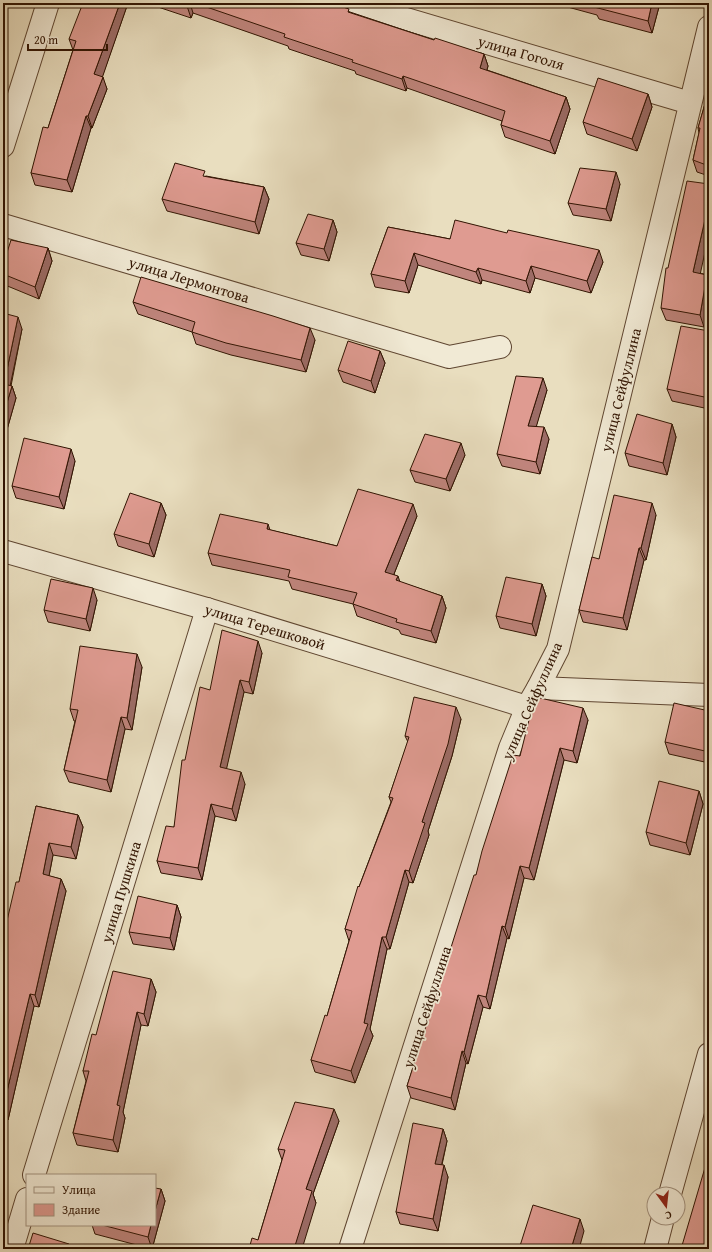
<svg xmlns="http://www.w3.org/2000/svg" width="712" height="1252" viewBox="0 0 712 1252" font-family="'Gentium Book Plus',serif">
<rect width="100%" height="100%" fill="#e9debf"/>
<filter id="stains"><feTurbulence type="fractalNoise" baseFrequency=".005" numOctaves="4"/><feColorMatrix values="0 0 0 0 .2 0 0 0 0 .09 0 0 0 0 .02 0 0 0 .5 -.17"/></filter>
<radialGradient id="worn" r=".72"><stop offset=".6" stop-color="#630" stop-opacity="0"/><stop offset="1" stop-color="#630" stop-opacity=".3"/></radialGradient>
<g fill="none" stroke-linecap="round" stroke-linejoin="round">
<!-- minor casing -->
<g stroke="#5f4631" stroke-width="24">
<g id="minor">
<polyline points="352,3 690,103"/>
<polyline points="3,146 48,3"/>
<polyline points="3,225 449,357 500,347"/>
<polyline points="3,551 207,609 527,707"/>
<polyline points="538,688 709,695"/>
<polyline points="34,1175 207,609"/>
<polyline points="670,1194 709,1054"/>
<polyline points="12,1249 27,1199"/>
<polyline points="350,1249 510,748 527,707 538,688 558,649 709,27"/>
<polyline points="655,1249 663,1218"/>
</g>
</g>
<!-- minor -->
<use href="#minor" stroke="#f1ead5" stroke-width="22"/>
</g>
<!-- wall -->
<g fill="#c0857d" stroke="#311402">
<polygon points="128,3 102,77 107,89 92,128 91,128 72,192 35,185 31,173 48,128 73,50 69,39"/>
<polygon points="146,3 331,3 350,12 434,40 484,54 488,66 487,70 566,97 570,109 555,154 505,137 501,125 502,121 407,88 406,91 356,74 355,71 289,49 288,46 193,13 191,18"/>
<polygon points="553,3 660,3 652,33 599,19 597,15"/>
<polygon points="709,90 709,176 697,172 693,160 699,133 698,128"/>
<polygon points="648,94 652,107 637,151 587,134 583,122"/>
<polygon points="206,176 264,187 269,199 259,234 167,211 162,199"/>
<polygon points="620,184 611,221 573,215 568,203"/>
<polygon points="333,220 337,232 329,261 301,255 296,243"/>
<polygon points="388,227 450,239 603,262 591,293 535,278 530,293 482,280 481,284 418,265 409,293 375,287 371,274"/>
<polygon points="48,248 52,261 39,299 5,285 3,280 3,265"/>
<polygon points="700,273 707,275 709,280 709,301 704,327 666,320 661,308"/>
<polygon points="133,302 315,340 306,372 231,355 196,344 192,332 138,314"/>
<polygon points="3,313 22,329 11,386 12,386 16,398 6,433 3,432"/>
<polygon points="709,331 709,409 672,401 667,389"/>
<polygon points="380,351 385,363 375,393 343,382 338,370"/>
<polygon points="547,390 536,426 549,439 540,474 502,466 497,454"/>
<polygon points="672,424 676,437 667,475 629,466 625,453"/>
<polygon points="465,455 450,491 415,482 410,470"/>
<polygon points="75,461 64,509 16,498 12,486"/>
<polygon points="161,503 166,515 154,557 118,546 114,534"/>
<polygon points="656,515 646,560 644,560 627,630 583,622 579,610 599,559"/>
<polygon points="417,516 394,574 400,582 442,596 446,608 436,643 401,634 399,630 357,616 353,604 292,589 289,581 212,565 208,553 270,530 337,546"/>
<polygon points="542,584 546,596 536,636 500,628 496,616"/>
<polygon points="97,600 90,631 48,622 44,610"/>
<polygon points="262,653 253,694 244,692 226,769 245,784 236,821 215,816 202,880 161,873 157,861 174,827 210,690"/>
<polygon points="142,667 132,730 125,729 111,792 69,782 64,770 75,721 74,721 70,709"/>
<polygon points="709,711 709,763 669,754 665,742"/>
<polygon points="461,719 452,756 428,831 429,835 413,883 409,882 390,949 387,949 370,1029 373,1036 355,1083 315,1072 311,1060 327,1016 349,941 345,929 359,887 391,802 389,797 408,742 405,736"/>
<polygon points="588,720 577,763 564,760 534,880 524,878 509,939 507,938 490,1009 483,1007 468,1064 466,1063 455,1110 411,1098 407,1086 476,875 520,756"/>
<polygon points="699,791 703,804 690,855 650,845 646,832"/>
<polygon points="36,806 78,815 83,827 76,859 53,855 49,876 61,879 66,891 39,1007 34,1006 8,1120 3,1119 3,938 19,882"/>
<polygon points="177,905 181,917 174,950 133,944 129,932"/>
<polygon points="151,979 156,992 148,1026 141,1025 123,1112 125,1118 118,1152 77,1145 73,1133 86,1081 83,1071 96,1035"/>
<polygon points="339,1121 313,1194 316,1203 249,1249 258,1240 282,1160 278,1149"/>
<polygon points="443,1129 447,1141 442,1165 448,1177 438,1231 400,1224 396,1212"/>
<polygon points="161,1189 165,1201 152,1249 95,1234 92,1225 155,1225"/>
</g>
<!-- shaded-wall -->
<g fill="#9c6c66" stroke="#311402">
<polygon points="120,3 128,3 99,87 94,74"/>
<polygon points="188,3 190,3 193,13 191,18 187,6"/>
<polygon points="652,3 660,3 652,33 648,21"/>
<polygon points="484,54 488,66 484,80 480,68"/>
<polygon points="403,76 407,88 406,91 402,79"/>
<polygon points="103,77 107,89 92,128 88,116"/>
<polygon points="648,94 652,107 637,151 632,139"/>
<polygon points="566,97 570,109 555,154 550,141"/>
<polygon points="86,116 91,128 72,192 67,180"/>
<polygon points="616,172 620,184 611,221 606,209"/>
<polygon points="264,187 269,199 259,234 255,222"/>
<polygon points="709,202 709,234 698,284 693,272"/>
<polygon points="333,220 337,232 329,261 324,249"/>
<polygon points="48,248 52,261 39,299 35,287"/>
<polygon points="599,250 603,262 591,293 587,281"/>
<polygon points="414,253 418,265 409,293 405,281"/>
<polygon points="531,266 535,278 530,293 526,281"/>
<polygon points="478,268 482,280 481,284 476,272"/>
<polygon points="707,275 709,280 709,301 704,327 700,315"/>
<polygon points="18,317 22,329 8,396 4,384"/>
<polygon points="310,328 315,340 306,372 301,360"/>
<polygon points="380,351 385,363 375,393 371,381"/>
<polygon points="543,378 547,390 533,438 528,426"/>
<polygon points="12,386 16,398 6,433 3,425 3,416"/>
<polygon points="672,424 676,437 667,475 663,463"/>
<polygon points="544,427 549,439 540,474 536,462"/>
<polygon points="461,443 465,455 450,491 446,479"/>
<polygon points="71,449 75,461 64,509 59,497"/>
<polygon points="161,503 166,515 154,557 149,544"/>
<polygon points="652,503 656,515 646,560 641,548"/>
<polygon points="413,504 417,516 390,584 385,572"/>
<polygon points="268,524 272,536 267,529"/>
<polygon points="639,548 644,560 627,630 623,618"/>
<polygon points="398,576 402,588 396,580"/>
<polygon points="542,584 546,596 536,636 532,624"/>
<polygon points="93,588 97,600 90,631 86,619"/>
<polygon points="442,596 446,608 436,643 431,631"/>
<polygon points="258,641 262,653 253,694 249,682"/>
<polygon points="137,654 142,667 132,730 127,718"/>
<polygon points="240,680 244,692 224,780 220,767"/>
<polygon points="456,707 461,719 452,756 428,831 429,835 413,883 409,871 422,822"/>
<polygon points="583,708 588,720 577,763 573,751"/>
<polygon points="121,717 125,729 111,792 107,780"/>
<polygon points="709,733 709,763 705,751"/>
<polygon points="560,748 564,760 534,880 529,868"/>
<polygon points="241,772 245,784 236,821 232,809"/>
<polygon points="699,791 703,804 690,855 686,843"/>
<polygon points="211,804 215,816 202,880 198,868"/>
<polygon points="78,815 83,827 76,859 71,847"/>
<polygon points="49,843 53,855 47,886 43,874"/>
<polygon points="520,866 524,878 509,939 505,927"/>
<polygon points="405,870 409,882 390,949 386,937"/>
<polygon points="61,879 66,891 39,1007 35,995"/>
<polygon points="177,905 181,917 174,950 170,938"/>
<polygon points="502,926 507,938 490,1009 486,997"/>
<polygon points="382,937 387,949 370,1029 373,1036 355,1083 351,1071 364,1023"/>
<polygon points="151,979 156,992 148,1026 144,1014"/>
<polygon points="30,994 34,1006 8,1120 3,1108"/>
<polygon points="478,995 483,1007 468,1064 464,1052"/>
<polygon points="137,1012 141,1025 123,1112 125,1118 118,1152 113,1140 117,1105"/>
<polygon points="462,1051 466,1063 455,1110 451,1098"/>
<polygon points="334,1109 339,1121 313,1194 316,1203 302,1249 294,1249 306,1189"/>
<polygon points="443,1129 447,1141 439,1176 435,1164"/>
<polygon points="444,1165 448,1177 438,1231 433,1219"/>
<polygon points="161,1189 165,1201 152,1249 148,1237 151,1225 155,1225 155,1211"/>
<polygon points="580,1219 584,1231 579,1249 571,1249"/>
<polygon points="69,1244 71,1249 67,1249"/>
</g>
<!-- building -->
<g fill="#df9b91" stroke="#311402">
<polygon points="83,3 120,3 94,74 103,77 88,116 86,116 67,180 31,173 43,127 48,128 76,41 69,39"/>
<polygon points="177,3 188,3 187,6"/>
<polygon points="195,3 331,3 349,9 348,12 434,40 435,38 484,54 480,68 566,97 550,141 501,125 505,111 403,76 402,79 352,62 353,60 284,37 285,34"/>
<polygon points="593,3 652,3 648,21 594,7 595,4"/>
<polygon points="598,78 648,94 632,139 583,122"/>
<polygon points="709,90 709,166 693,160 700,128 698,128"/>
<polygon points="175,163 205,171 203,176 264,187 255,222 162,199"/>
<polygon points="580,168 616,172 606,209 568,203"/>
<polygon points="687,181 709,184 709,202 693,272 707,275 700,315 661,308 666,268 668,268"/>
<polygon points="308,214 333,220 324,249 296,243"/>
<polygon points="455,220 507,233 508,230 599,250 587,281 531,266 526,281 478,268 476,272 414,253 405,281 371,274 388,227 450,239"/>
<polygon points="11,240 48,248 35,287 3,274 3,265"/>
<polygon points="141,277 273,316 310,328 301,360 226,343 192,332 195,322 133,302"/>
<polygon points="3,313 18,317 4,384 12,386 3,416"/>
<polygon points="681,326 709,331 709,398 667,389"/>
<polygon points="348,341 380,351 371,381 338,370"/>
<polygon points="516,376 543,378 528,426 544,427 536,462 497,454"/>
<polygon points="637,414 672,424 663,463 625,453"/>
<polygon points="425,434 461,443 446,479 410,470"/>
<polygon points="24,438 71,449 59,497 12,486"/>
<polygon points="358,489 413,504 385,572 398,576 396,580 442,596 431,631 396,622 397,619 353,604 357,593 288,577 290,570 208,553 220,514 268,524 267,529 337,546"/>
<polygon points="130,493 161,503 149,544 114,534"/>
<polygon points="614,495 652,503 641,548 639,548 623,618 579,610 592,557 599,559"/>
<polygon points="506,577 542,584 532,624 496,616"/>
<polygon points="51,579 93,588 86,619 44,610"/>
<polygon points="222,630 258,641 249,682 240,680 220,767 241,772 232,809 211,804 198,868 157,861 166,826 174,827 182,760 185,760 200,687 210,690"/>
<polygon points="80,646 137,654 127,718 121,717 107,780 64,770 78,710 70,709"/>
<polygon points="414,697 456,707 448,744 422,822 425,823 409,871 405,870 386,937 382,937 364,1023 368,1024 351,1071 311,1060 325,1015 327,1016 352,931 345,929 358,886 359,887 393,798 389,797 409,737 405,736"/>
<polygon points="536,697 583,708 573,751 560,748 529,868 520,866 505,927 502,926 486,997 478,995 464,1052 462,1051 451,1098 407,1086 474,875 476,875 482,851 513,755 520,756 534,700"/>
<polygon points="674,703 709,711 709,733 705,751 665,742"/>
<polygon points="659,781 699,791 686,843 646,832"/>
<polygon points="36,806 78,815 71,847 49,843 43,874 61,879 35,995 30,994 3,1108 3,938 16,882 19,882"/>
<polygon points="138,896 177,905 170,938 129,932"/>
<polygon points="113,971 151,979 144,1014 137,1012 117,1105 120,1106 113,1140 73,1133 89,1071 83,1071 92,1034 96,1035"/>
<polygon points="295,1102 334,1109 306,1189 312,1191 294,1249 249,1249 252,1238 258,1240 285,1150 278,1149"/>
<polygon points="413,1123 443,1129 435,1164 444,1165 433,1219 396,1212"/>
<polygon points="709,1154 709,1249 681,1249"/>
<polygon points="155,1188 161,1189 155,1211"/>
<polygon points="533,1205 580,1219 571,1249 519,1249"/>
<polygon points="102,1225 151,1225 148,1237"/>
<polygon points="33,1233 69,1244 67,1249 28,1249"/>
</g>
<g text-anchor="middle" stroke-width="3.5" stroke-linejoin="round" paint-order="stroke">
<!-- street labels -->
<g font-size="15" fill="#311402" stroke="#f1ead5">
<text transform="translate(521 53) rotate(16)" y="5">улица Гоголя</text>
<text transform="translate(189 280) rotate(17)" y="5">улица Лермонтова</text>
<text transform="translate(621 390) rotate(-76)" y="5">улица Сейфуллина</text>
<text transform="translate(265 627) rotate(17)" y="5">улица Терешковой</text>
<text transform="translate(532 701) rotate(-66)" y="5">улица Сейфуллина</text>
<text transform="translate(121 892) rotate(-73)" y="5">улица Пушкина</text>
<text transform="translate(427 1007) rotate(-72)" y="5">улица Сейфуллина</text>
</g>
</g>
<!-- margin -->
<rect width="712" height="1252" fill="none" stroke="#e9debf" stroke-width="16"/>
<rect x="4" y="4" width="704" height="1244" fill="none" stroke="#311402" stroke-width="2"/>
<rect x="8" y="8" width="696" height="1236" fill="none" stroke="#311402"/>
<!-- legend -->
<rect x="26" y="1174" width="130" height="52" fill="#f1ead5" stroke="#a49481"/>
<rect x="34" y="1187" width="20" height="6" fill="#f1ead5" stroke="#a49481"/>
<text x="62" y="1194" font-size="12" fill="#311402">Улица</text>
<rect x="34" y="1204" width="20" height="12" fill="#df9b91" stroke="#a49481"/>
<text x="62" y="1214" font-size="12" fill="#311402">Здание</text>
<!-- north arrow -->
<g transform="translate(666 1206) rotate(165)"><circle r="19" fill="#f1ead5" stroke="#a49481"/>
<path d="M0-3L7 15L0 10L-7 15Z" fill="#8f2418"/>
<text y="-6" font-size="11" font-weight="bold" text-anchor="middle" fill="#311402">С</text>
</g>
<!-- scale -->
<path d="M28 44v6h79v-6" fill="none" stroke="#311402" stroke-width="2"/>
<text x="34" y="44" font-size="12" fill="#311402" stroke="#f1ead5" stroke-width="3" paint-order="stroke">20 m</text>
<rect width="100%" height="100%" filter="url(#stains)"/>
<rect width="100%" height="100%" fill="url(#worn)"/>
</svg>
